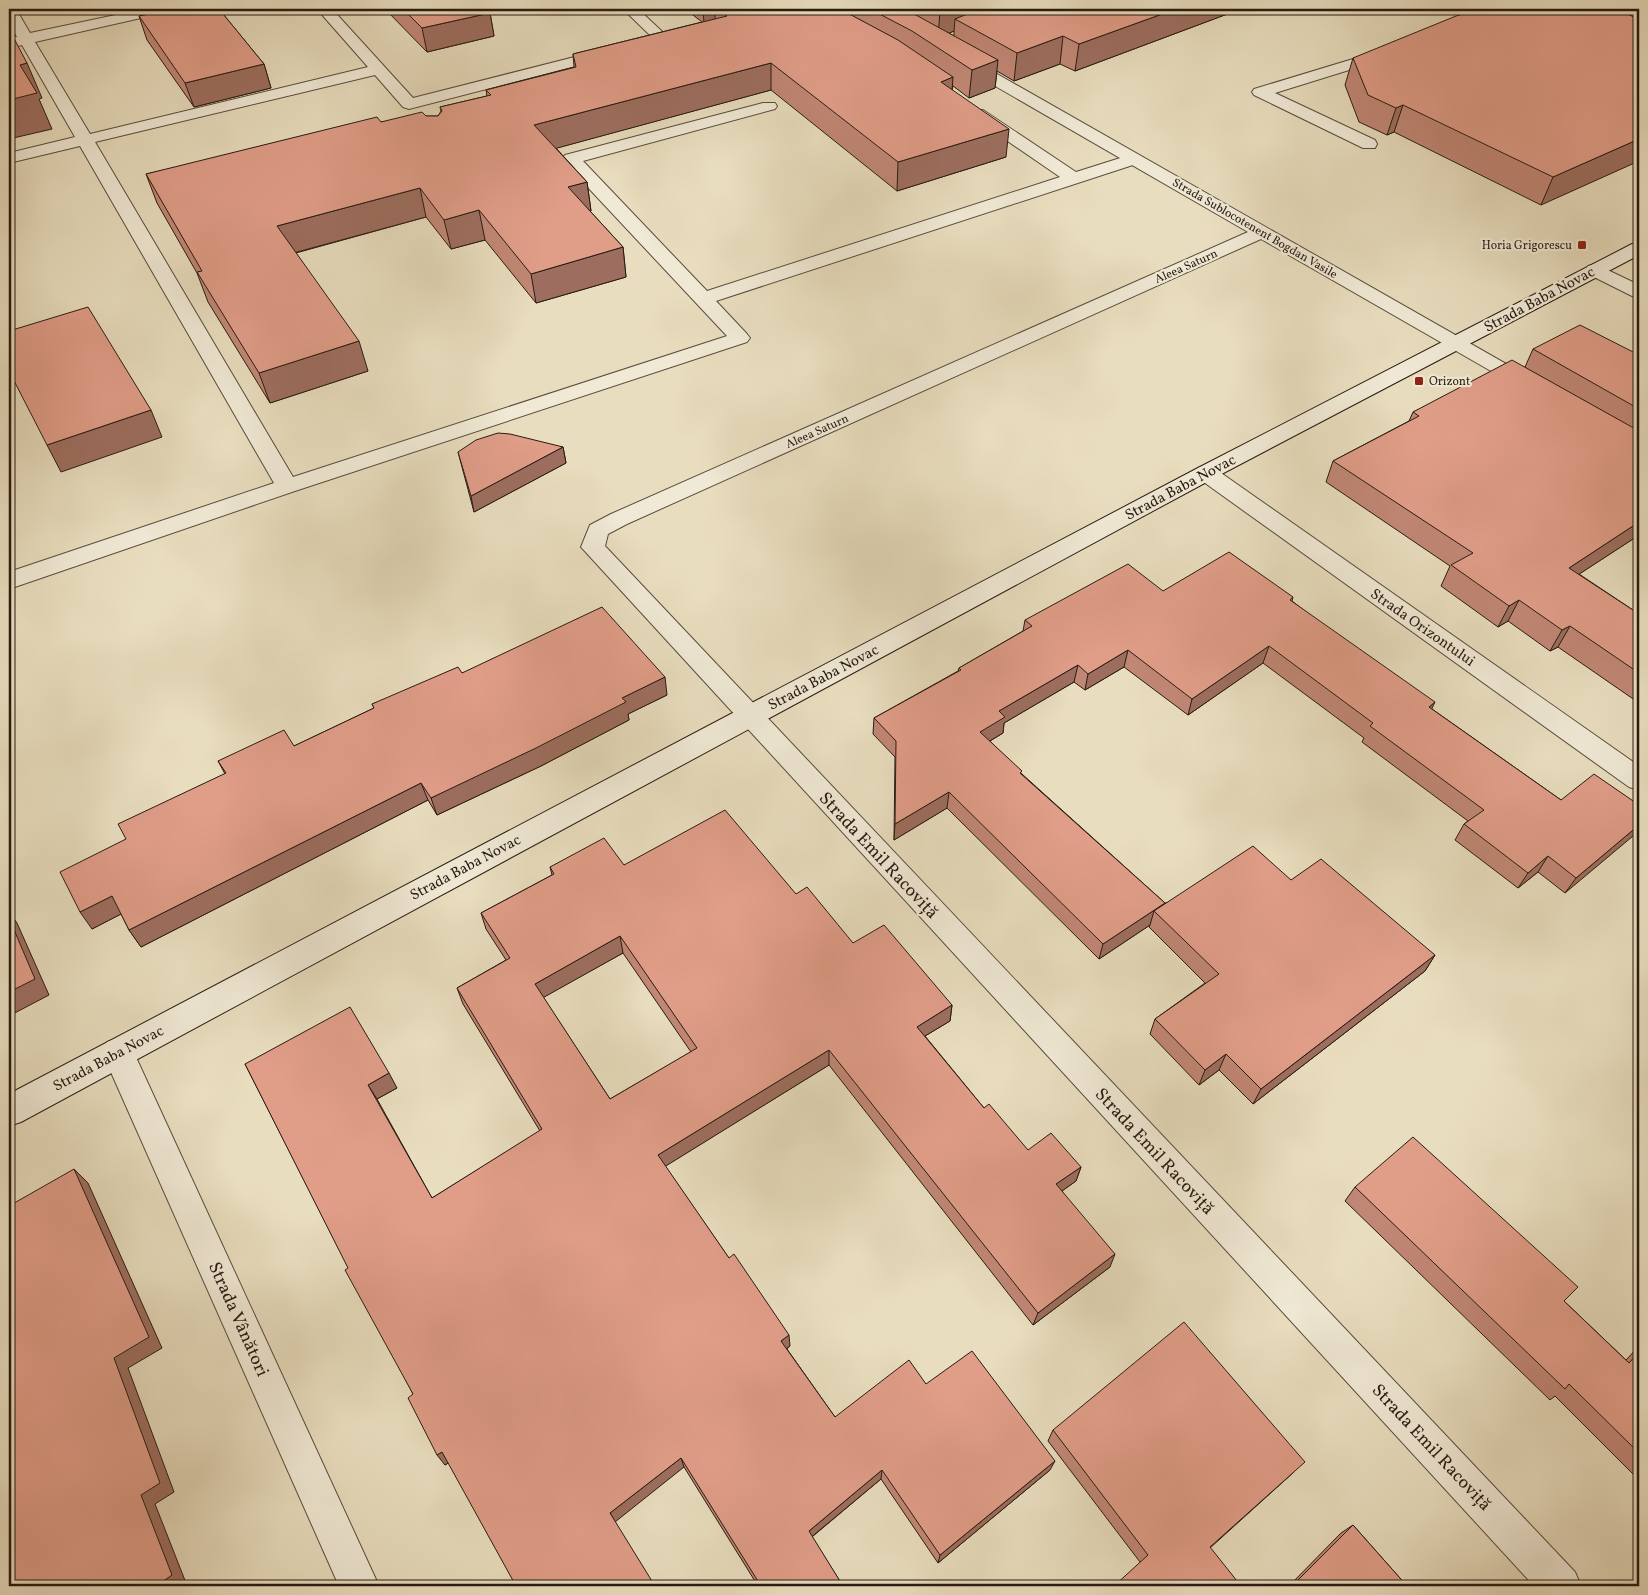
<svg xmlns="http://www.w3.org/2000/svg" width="1648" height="1595" viewBox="0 0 1648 1595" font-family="Vollkorn,serif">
<rect width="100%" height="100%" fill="#e8ddbe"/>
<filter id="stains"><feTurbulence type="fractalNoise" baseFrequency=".004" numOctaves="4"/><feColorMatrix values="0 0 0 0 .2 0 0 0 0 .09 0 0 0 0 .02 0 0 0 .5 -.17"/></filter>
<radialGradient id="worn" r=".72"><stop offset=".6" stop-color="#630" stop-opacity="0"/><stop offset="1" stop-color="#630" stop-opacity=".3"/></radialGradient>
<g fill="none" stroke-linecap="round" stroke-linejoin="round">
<!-- service casing -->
<g stroke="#584c3d" stroke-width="2">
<g id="service">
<polygon points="9,9 16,9 30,33 144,9 170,9 168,12 163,13 35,42 90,134 368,67 317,9 332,9 413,98 610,48 615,50 618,53 615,56 409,109 403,107 375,75 95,142 293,477 727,336 565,163 562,159 565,155 763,103 775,103 777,106 775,109 583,161 707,291 1060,177 971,116 969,113 971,110 983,110 1076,172 1133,154 1139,155 1142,159 1139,163 716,301 747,334 750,338 747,342 295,491 9,589 9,572 274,483 80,146 9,163 9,153 75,137 22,45 9,48 9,38 17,37 9,22"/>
<polygon points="623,9 638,9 668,37 671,40 668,43 658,43"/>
</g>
</g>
<!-- minor casing -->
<g stroke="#584c3d" stroke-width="2">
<g id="minor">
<polygon points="1386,49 1391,51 1394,54 1391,57 1275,93 1375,140 1377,144 1375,148 1363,148 1254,95 1252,92 1254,89"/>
<polygon points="963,56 969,58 1538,382 1541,386 1538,390 1531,392 1524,390 1261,239 627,524 608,534 605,546 1575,1572 1581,1586 1534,1586 581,547 590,525 611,514 1248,232 957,64 955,61 957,58"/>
<polygon points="1595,264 1639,285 1639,298 1632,296 1588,274 1585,270 1588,266"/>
<polygon points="1206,466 1214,468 1639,766 1639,790 1629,787 1198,478 1195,473 1198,468"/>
<polygon points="118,1038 129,1042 379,1586 339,1586 102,1052 107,1042"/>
</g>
</g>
<!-- secondary casing -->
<g stroke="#281b12" stroke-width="2">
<polygon id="secondary" points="1639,242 1639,255 1214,478 21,1122 9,1126 9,1094 1198,468 1632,244"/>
</g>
<!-- service -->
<use href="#service" fill="#f0e9d5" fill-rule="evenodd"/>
<!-- minor -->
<use href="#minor" fill="#f0e9d5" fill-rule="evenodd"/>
<!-- secondary -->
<use href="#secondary" fill="#f0e9d5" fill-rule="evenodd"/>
</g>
<!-- wall -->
<g fill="#c18775" stroke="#281b12" fill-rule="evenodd">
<polygon points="159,9 219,9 264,64 271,88 194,107 147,40 139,16 160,12"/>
<polygon points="385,9 486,9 490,13 494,36 427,52"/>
<path d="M685,9H1231L1230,13L1075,71L1060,64L1014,81L997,71L995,88L969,98L953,86L952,90L1006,157L897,191L771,90L556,148L587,182L591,211H590L623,247L626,277L536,303L485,240L451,249L426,217L296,253L368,371L270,403L208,302L197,273L157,203L146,174L381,122L426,116H438L441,111L440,107L487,96L486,90L574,67L573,54L702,22ZM954,31V36L949,33Z"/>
<polygon points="1638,19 1541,205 1394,132 1387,135 1359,122 1345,85 1353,58"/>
<polygon points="1533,349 1639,355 1639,543 1633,539 1579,574 1639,614 1639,703 1558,647 1550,651 1508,621 1498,627 1441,586 1450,566 1326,482 1333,461 1409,421 1413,412 1525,367"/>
<polygon points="563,447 566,463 474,512 458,452"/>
<polygon points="1163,591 1293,597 1292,601 1432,709 1561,800 1639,805 1565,893 1538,872 1518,888 1455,840 1464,824 1468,821 1362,742 1364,738 1263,663 1188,715 1124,667 1085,690 1074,682 1004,723 1003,733 990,741 1022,774 1165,903 1291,880 1435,955 1425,971 1253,1104 1219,1070 1199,1085 1150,1034 1155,1019 1205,983 1149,927 1150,925 1099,959 947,808 894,840 895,757 873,734 874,718 958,671 959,668 1023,631 1025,620"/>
<polygon points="462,673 667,695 628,714 629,720 541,766 437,815 428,800 141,947 129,930 121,914 92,929 126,839 225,774 218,761 294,746 374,708 372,704"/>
<path d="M624,865L796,894L853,943L952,1005L950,1021L925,1036L984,1108L1028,1150L1081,1167L1076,1181L1062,1191L1110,1267L1033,1325L829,1065L665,1166L790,1346L787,1349L835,1417L926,1384L1050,1470L938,1563L881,1479L812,1537L843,1586H758L684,1467L448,1463L445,1465L413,1394L245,1064L397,1088L377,1099L432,1198L540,1131L463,1004L457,988L506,960L486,929L481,913L552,875L550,867ZM623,953L691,1052L610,1099L543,997Z"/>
<polygon points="1639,939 1639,951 1633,946"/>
<polygon points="1355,1187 1564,1301 1626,1360 1639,1346 1639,1474 1635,1476 1555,1396 1550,1400 1345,1201"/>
<polygon points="1053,1430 1294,1472 1210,1548 1140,1562 1048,1441"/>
<polygon points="1353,1525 1407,1586 1289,1586 1341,1533"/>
</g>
<!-- shaded-wall -->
<g fill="#9d6e5f" stroke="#281b12">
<polygon points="703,9 715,9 715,21 704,24"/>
<polygon points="945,9 1005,9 955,19 954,31 938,38 940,11"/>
<polygon points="1176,9 1231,9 1230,13 1075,71 1079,44"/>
<polygon points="490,13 494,36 427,52 422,28"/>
<polygon points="1063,36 1060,64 1014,81 1017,53"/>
<polygon points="998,60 995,88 969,98 972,70"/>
<polygon points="27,63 42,98 39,99 52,129 9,139 9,100 20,65"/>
<polygon points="771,63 771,90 539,153 534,125"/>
<polygon points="264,64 271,88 194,107 185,83"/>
<polygon points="953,77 951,105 941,82"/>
<polygon points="1403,105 1394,132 1387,135 1396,108"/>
<polygon points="1009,129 1006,157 897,191 898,162"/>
<polygon points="1639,139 1639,161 1541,205 1553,177"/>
<polygon points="587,182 591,211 572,216 568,187"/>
<polygon points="420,188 426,217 286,255 277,226"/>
<polygon points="479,210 485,240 451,249 444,220"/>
<polygon points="623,247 626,277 536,303 531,274"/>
<polygon points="359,341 368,371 270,403 259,373"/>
<polygon points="151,410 162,437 61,472 47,445"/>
<polygon points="563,447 566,463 474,512 471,496"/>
<polygon points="1639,522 1639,528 1633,539 1558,588 1569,568"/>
<polygon points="1519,600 1508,621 1498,627 1509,606"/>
<polygon points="1570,626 1558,647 1550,651 1562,630"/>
<polygon points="1269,646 1263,663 1188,715 1192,699"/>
<polygon points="1128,650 1124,667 1085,690 1088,674"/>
<polygon points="1078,665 1074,682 1004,723 1003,733 978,748 980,732 999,711"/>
<polygon points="665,677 667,695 628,714 629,720 541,766 437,815 431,798 622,698"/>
<polygon points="1435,702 1427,719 1429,707"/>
<polygon points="421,783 428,800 141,947 129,930"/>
<polygon points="949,792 947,808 894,840 895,824"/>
<polygon points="1639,825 1639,831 1565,893 1576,878"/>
<polygon points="1548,856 1538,872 1518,888 1528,873"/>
<polygon points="112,896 123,913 92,929 80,912"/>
<polygon points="1165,903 1154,911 1150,925 1099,959 1103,944"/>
<polygon points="9,912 17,923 49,995 9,1016"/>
<polygon points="620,936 623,953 539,1000 535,984"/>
<polygon points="1435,955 1425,971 1253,1104 1261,1089"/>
<polygon points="952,1005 950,1021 915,1042 917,1027"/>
<polygon points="829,1050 829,1065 661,1169 658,1155"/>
<polygon points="1226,1054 1219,1070 1199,1085 1205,1070"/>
<polygon points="389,1073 397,1088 377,1099 368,1085"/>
<polygon points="1081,1167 1076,1181 1052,1198 1056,1184"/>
<polygon points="74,1169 88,1183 162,1348 128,1368 174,1492 155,1504 186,1583 181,1586 156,1586 141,1495 114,1358"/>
<polygon points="1115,1254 1110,1267 1033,1325 1038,1313"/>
<polygon points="789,1335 790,1346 782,1352 781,1341"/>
<polygon points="442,1452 450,1462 445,1465 437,1455"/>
<polygon points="681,1458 684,1467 615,1522 610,1513"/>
<polygon points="1055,1461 1050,1470 938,1563 940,1555"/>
<polygon points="882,1470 881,1479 809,1539 809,1531"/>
</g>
<!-- building -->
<g fill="#e09d88" stroke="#281b12" fill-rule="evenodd">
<polygon points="162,9 219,9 264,64 185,83 139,16 164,11"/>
<polygon points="403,9 486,9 490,13 422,28"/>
<polygon points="718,9 840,9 898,40 953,77 941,82 1009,129 898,162 771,63 534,125 587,182 568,187 623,247 531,274 479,210 444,220 420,188 277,226 359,341 259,373 197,272 202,271 146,174 377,117 381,122 422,112 426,116 438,116 442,111 440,107 491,95 486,90 576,67 573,54 727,16"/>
<polygon points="870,9 905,9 998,60 972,70 912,31"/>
<polygon points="935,9 945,9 940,11"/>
<polygon points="980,9 1176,9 1079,44 1063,36 1017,53 955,19"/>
<polygon points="1482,9 1617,9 1638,19 1639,18 1639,139 1553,177 1403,105 1396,108 1368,95 1353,58 1456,16"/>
<polygon points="9,29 27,63 20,65 37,93 9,100"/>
<polygon points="88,307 151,410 47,445 9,371 9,331"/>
<polygon points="1580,325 1639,355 1639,409 1533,349"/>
<polygon points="1512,360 1639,431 1639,522 1569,568 1639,614 1639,673 1570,626 1562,630 1519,600 1509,606 1451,565 1473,553 1333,461 1419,416 1413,412"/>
<polygon points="498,433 510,434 563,447 471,496 458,452 476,440"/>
<polygon points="1229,552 1293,597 1290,600 1435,702 1429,707 1561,800 1594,774 1639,805 1639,825 1576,878 1548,856 1528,873 1464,824 1484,810 1370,726 1373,723 1269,646 1192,699 1128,650 1088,674 1078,665 999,711 1005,717 980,732 1022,771 1020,773 1165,903 1103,944 949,792 895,824 896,741 874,718 961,670 959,668 1032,626 1025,620 1128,564 1163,591"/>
<polygon points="602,607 665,677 622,698 626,702 536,748 431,798 421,783 129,930 112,896 80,912 60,872 126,839 118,824 226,773 218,761 284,730 294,746 374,708 372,704 458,667 462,673"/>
<path d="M725,810L796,894L807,887L853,943L884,925L952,1005L917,1027L984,1108L989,1104L1028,1150L1051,1133L1081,1167L1056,1184L1115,1254L1038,1313L829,1050L658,1155L729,1258L734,1254L789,1335L781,1341L835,1417L909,1360L926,1384L972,1351L1055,1461L940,1555L882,1470L809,1531L843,1586H761L681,1458L610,1513L655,1586H516L442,1452L437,1455L408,1398L413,1394L345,1270L348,1268L245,1064L350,1007L389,1073L368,1085L432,1198L542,1129L457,988L510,958L481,913L554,874L550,867L604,838L624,865ZM620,936L697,1048L610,1099L535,984Z"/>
<polygon points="1253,846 1291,880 1321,859 1435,955 1261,1089 1226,1054 1205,1070 1155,1019 1219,974 1154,911"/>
<polygon points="9,918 35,979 9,992"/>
<polygon points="1413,1137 1578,1287 1564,1301 1629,1363 1639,1352 1639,1453 1569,1384 1565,1389 1355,1187"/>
<polygon points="74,1169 149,1337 114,1358 160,1483 141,1495 172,1575 156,1586 9,1586 9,1206"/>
<polygon points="1184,1322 1305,1462 1210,1547 1241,1586 1114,1586 1148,1555 1053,1430"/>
<polygon points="1353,1525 1407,1586 1292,1586"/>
</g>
<!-- markers -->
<g fill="#8f2418" stroke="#f0e9d5" stroke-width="2">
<rect x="1577" y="240" width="10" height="10" rx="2.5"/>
<rect x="1414" y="376" width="10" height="10" rx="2.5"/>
</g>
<g text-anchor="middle" stroke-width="4.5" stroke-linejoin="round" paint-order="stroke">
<!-- far-street labels -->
<g font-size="12" fill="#281b12" stroke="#f0e9d5">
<text transform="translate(1255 228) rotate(30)" y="4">Strada Sublocotenent Bogdan Vasile</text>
<text transform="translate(1186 266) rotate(-24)" y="4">Aleea Saturn</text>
<text transform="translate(817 431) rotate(-24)" y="4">Aleea Saturn</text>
</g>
<!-- far-poi labels -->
<g font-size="12" fill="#281b12" stroke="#f0e9d5" text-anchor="end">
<text x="1572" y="249">Horia Grigorescu</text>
<text x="1429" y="385" text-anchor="start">Orizont</text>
</g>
<!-- street labels -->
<g font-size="15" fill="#281b12" stroke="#f0e9d5">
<text transform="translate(1539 299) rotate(-28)" y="5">Strada Baba Novac</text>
<text transform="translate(1180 487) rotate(-28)" y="5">Strada Baba Novac</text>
<text transform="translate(1423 627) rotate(35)" y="5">Strada Orizontului</text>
<text transform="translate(823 677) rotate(-28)" y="5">Strada Baba Novac</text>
<text transform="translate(465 867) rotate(-28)" y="5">Strada Baba Novac</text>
<text transform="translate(108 1058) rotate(-28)" y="5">Strada Baba Novac</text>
</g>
<!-- near-street labels -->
<g font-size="18" fill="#281b12" stroke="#f0e9d5">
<text transform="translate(879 855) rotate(47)" y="6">Strada Emil Racoviță</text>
<text transform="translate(1155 1151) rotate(47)" y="6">Strada Emil Racoviță</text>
<text transform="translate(239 1319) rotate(66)" y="6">Strada Vânători</text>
<text transform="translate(1432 1447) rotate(47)" y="6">Strada Emil Racoviță</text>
</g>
</g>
<!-- margin -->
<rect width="1648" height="1595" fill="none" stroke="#e8ddbe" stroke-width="30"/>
<rect x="10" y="10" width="1628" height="1575" fill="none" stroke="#281b12" stroke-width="2.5"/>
<rect x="15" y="15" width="1618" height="1565" fill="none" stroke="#281b12"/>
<rect width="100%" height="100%" filter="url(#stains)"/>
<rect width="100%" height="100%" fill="url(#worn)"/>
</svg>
